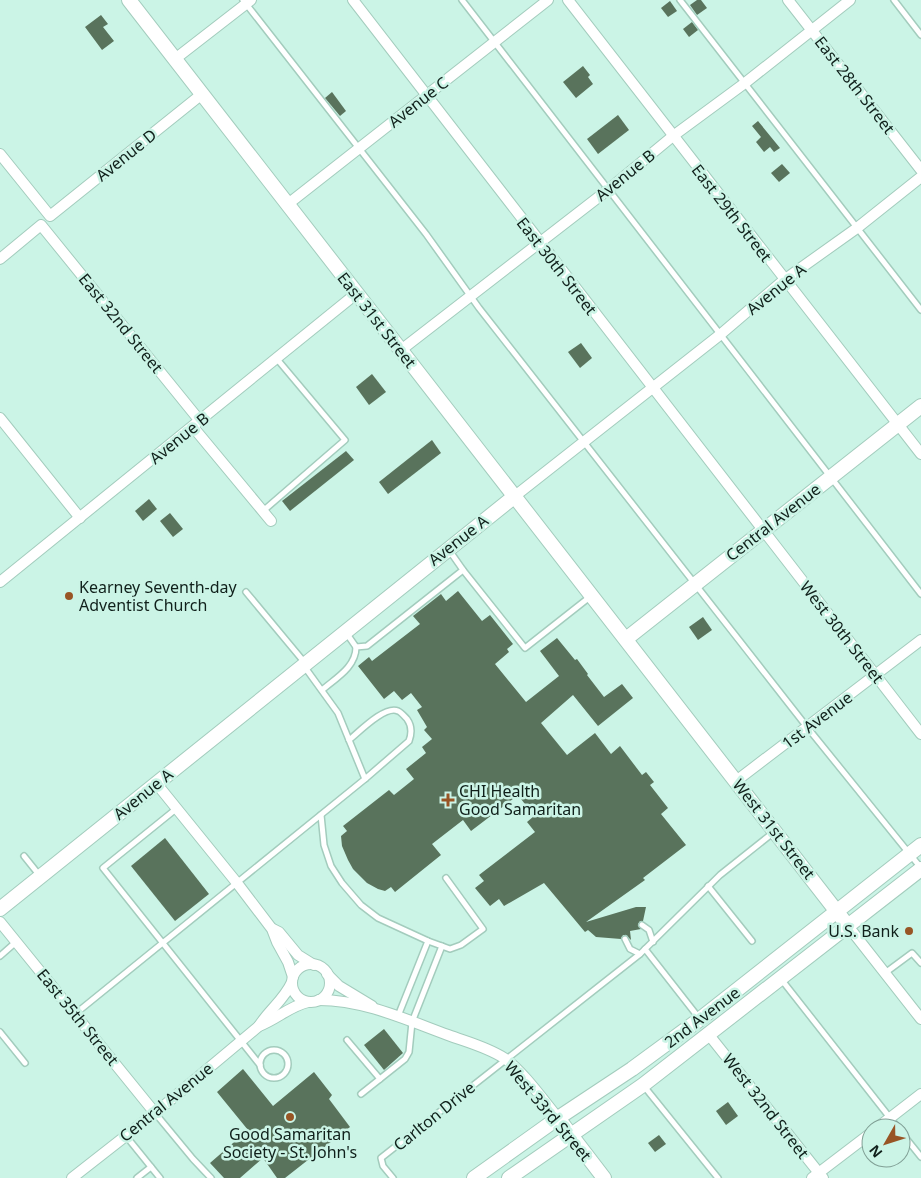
<svg xmlns="http://www.w3.org/2000/svg" width="921" height="1178" viewBox="0 0 921 1178" font-family="'Noto Sans',sans-serif">
<rect width="100%" height="100%" fill="#cbf4e6"/>
<!-- building -->
<g fill="#59735c">
<polygon points="697,0 701,0 707,8 697,15 690,5"/>
<polygon points="670,1 677,11 668,17 661,8"/>
<polygon points="101,15 108,24 103,27 114,41 102,50 85,27"/>
<polygon points="692,22 698,30 689,37 683,29"/>
<polygon points="583,66 590,75 588,77 593,84 576,98 563,82"/>
<polygon points="332,92 346,111 340,116 325,98"/>
<polygon points="618,115 629,130 598,154 587,139"/>
<polygon points="758,121 780,148 774,152 770,147 764,152 756,142 761,137 752,126"/>
<polygon points="782,164 790,173 779,182 771,173"/>
<polygon points="581,343 592,358 580,368 568,352"/>
<polygon points="372,374 386,392 369,405 356,387"/>
<polygon points="432,440 441,453 388,494 379,482"/>
<polygon points="346,451 354,460 290,511 282,501"/>
<polygon points="149,499 157,509 143,521 135,511"/>
<polygon points="170,513 183,529 173,537 160,521"/>
<polygon points="458,591 482,621 490,615 513,644 507,649 509,652 495,664 526,702 559,676 540,651 557,638 575,660 577,659 588,674 587,675 604,697 622,684 633,698 598,726 573,695 541,723 567,755 595,733 611,754 620,746 642,775 646,772 654,782 650,785 668,808 661,814 686,845 643,878 645,880 586,922 636,907 646,907 643,921 640,921 638,924 641,929 630,931 631,940 626,935 623,935 621,939 596,937 588,930 585,932 544,883 504,906 499,899 490,906 475,888 484,881 479,875 535,832 527,822 534,816 518,795 471,831 463,820 432,844 441,855 395,892 391,887 385,891 378,889 367,883 353,869 348,860 342,846 341,836 347,831 343,826 389,790 394,795 414,779 406,769 426,753 422,747 432,739 424,730 427,727 417,710 422,707 411,693 402,700 394,691 384,699 358,666 369,657 372,661 420,624 413,616 441,594 446,601"/>
<polygon points="703,617 712,630 698,640 689,627"/>
<polygon points="165,838 209,894 175,921 131,866"/>
<polygon points="384,1029 403,1053 384,1070 364,1045"/>
<polygon points="243,1069 273,1106 314,1072 332,1095 329,1099 350,1127 285,1178 277,1178 263,1158 240,1178 224,1178 210,1163 248,1130 217,1092"/>
<polygon points="728,1102 738,1116 726,1125 716,1111"/>
<polygon points="659,1135 666,1144 655,1152 648,1143"/>
</g>
<g fill="none" stroke-linecap="round" stroke-linejoin="round">
<!-- lane casing -->
<g stroke="#a3ccbd" stroke-width="8">
<g id="lane">
<polyline points="243,0 426,234 479,308 807,727 921,868"/>
<polyline points="462,0 921,594"/>
<polyline points="680,0 921,310"/>
<polyline points="894,0 921,35"/>
<polyline points="263,511 345,440 277,359"/>
<polyline points="463,570 525,648 591,596"/>
<polyline points="246,592 305,663"/>
<polyline points="347,634 356,647 367,646 463,570 449,550"/>
<polyline points="304,666 338,713 365,779"/>
<path d="M322,690C336,678 356,667 356,647"/>
<polyline points="176,809 103,868 260,1065"/>
<polyline points="321,815 324,845 331,866 342,883 361,905 378,918 428,941 450,949 461,945 483,929 446,878"/>
<polyline points="24,856 40,876"/>
<polyline points="708,886 752,941"/>
<polyline points="642,925 649,930 653,942"/>
<polyline points="625,939 630,949 640,954"/>
<polyline points="645,949 699,1018"/>
<polyline points="0,956 16,942"/>
<polyline points="885,973 912,953 921,963"/>
<polyline points="781,979 898,1128"/>
<path d="M75,1014L365,779L409,741C412,733 412,726 407,719C405,717 401,712 398,711C385,705 359,732 349,740"/>
<polyline points="398,1016 428,941"/>
<polyline points="0,1032 25,1063"/>
<polyline points="347,1040 380,1079"/>
<circle cx="274" cy="1064" r="14"/>
<polyline points="643,1085 718,1178"/>
<polyline points="361,1094 405,1059 409,1052 412,1022 442,946"/>
<polyline points="155,1113 193,1159 211,1178"/>
<polyline points="901,1132 921,1157"/>
<polyline points="126,1136 160,1178"/>
<polyline points="137,1178 151,1167"/>
<polyline points="393,1178 383,1166 381,1158 640,954 720,875 774,832"/>
</g>
</g>
<!-- street casing -->
<g stroke="#a3ccbd" stroke-width="12">
<g id="street">
<polyline points="353,0 921,734"/>
<polyline points="568,0 921,454"/>
<polyline points="788,0 921,170"/>
<polyline points="175,59 251,0"/>
<polyline points="0,154 50,216 202,94"/>
<polyline points="288,204 548,0"/>
<polyline points="0,259 41,225 200,421"/>
<polyline points="401,350 609,189 673,136 745,83 850,0"/>
<polyline points="0,418 80,518"/>
<polyline points="193,427 271,521"/>
<polyline points="515,496 721,334 784,280 857,228 921,177"/>
<polyline points="0,582 357,293"/>
<polyline points="736,781 921,640"/>
<polyline points="156,783 237,883 272,929 277,942 288,962 293,977"/>
<polyline points="0,922 155,1113"/>
<polyline points="848,926 921,1019"/>
<polyline points="273,929 279,932 298,955 314,965"/>
<circle cx="311" cy="983" r="19"/>
<polyline points="327,974 339,986 372,1006"/>
<path d="M319,1000C364,1000 407,1020 448,1035C467,1042 487,1047 504,1058C522,1070 544,1101 558,1118"/>
<path d="M259,1026C269,1010 284,1000 292,982"/>
<polyline points="709,1035 823,1178"/>
<polyline points="877,1128 921,1094"/>
<path d="M72,1178L155,1113L259,1026C277,1019 290,1006 308,1002"/>
<polyline points="812,1178 871,1133"/>
</g>
</g>
<!-- secondary casing -->
<g stroke="#a3ccbd" stroke-width="16">
<g id="secondary">
<polyline points="129,0 848,926"/>
<polyline points="626,639 921,406"/>
<polyline points="0,909 515,496"/>
<polyline points="558,1118 604,1178"/>
<polyline points="474,1178 558,1118 632,1069 700,1019 921,845"/>
<polyline points="509,1178 643,1085 921,869"/>
</g>
</g>
<!-- lane -->
<use href="#lane" stroke="#fff" stroke-width="5"/>
<!-- street -->
<use href="#street" stroke="#fff" stroke-width="10"/>
<!-- secondary -->
<use href="#secondary" stroke="#fff" stroke-width="14"/>
</g>
<!-- markers -->
<g fill="#985525" stroke="#cbf4e6" stroke-width="2">
<circle cx="69" cy="596" r="5"/>
<path d="M445.5 792.5h5v5h5v5h-5v5h-5v-5h-5v-5h5z"/>
<circle cx="909" cy="931" r="5"/>
<circle cx="290" cy="1117" r="5"/>
</g>
<g text-anchor="middle" stroke-width="5" stroke-linejoin="round" paint-order="stroke">
<!-- street labels -->
<g font-size="16" fill="#10201b" stroke="#cbf4e6">
<text transform="translate(855 85) rotate(52)" y="6">East 28th Street</text>
<text transform="translate(418 102) rotate(-38)" y="6">Avenue C</text>
<text transform="translate(126 155) rotate(-39)" y="6">Avenue D</text>
<text transform="translate(625 175) rotate(-39)" y="6">Avenue B</text>
<text transform="translate(732 213) rotate(52)" y="6">East 29th Street</text>
<text transform="translate(557 266) rotate(52)" y="6">East 30th Street</text>
<text transform="translate(776 289) rotate(-39)" y="6">Avenue A</text>
<text transform="translate(377 320) rotate(52)" y="6">East 31st Street</text>
<text transform="translate(121 323) rotate(51)" y="6">East 32nd Street</text>
<text transform="translate(179 438) rotate(-39)" y="6">Avenue B</text>
<text transform="translate(773 522) rotate(-38)" y="6">Central Avenue</text>
<text transform="translate(458 540) rotate(-38)" y="6">Avenue A</text>
<text transform="translate(842 632) rotate(52)" y="6">West 30th Street</text>
<text transform="translate(817 720) rotate(-37)" y="6">1st Avenue</text>
<text transform="translate(143 794) rotate(-39)" y="6">Avenue A</text>
<text transform="translate(774 829) rotate(52)" y="6">West 31st Street</text>
<text transform="translate(78 1017) rotate(51)" y="6">East 35th Street</text>
<text transform="translate(702 1017) rotate(-37)" y="6">2nd Avenue</text>
<text transform="translate(166 1102) rotate(-39)" y="6">Central Avenue</text>
<text transform="translate(766 1106) rotate(52)" y="6">West 32nd Street</text>
<text transform="translate(548 1111) rotate(50)" y="6">West 33rd Street</text>
<text transform="translate(434 1116) rotate(-39)" y="6">Carlton Drive</text>
</g>
<!-- poi labels -->
<g font-size="16" fill="#10201b" stroke="#cbf4e6" text-anchor="start">
<text x="79" y="593">Kearney Seventh-day<tspan x="79" dy="18">Adventist Church</tspan></text>
<text x="459" y="797">CHI Health<tspan x="459" dy="18">Good Samaritan</tspan></text>
<text x="899" y="937" text-anchor="end">U.S. Bank</text>
<text x="290" y="1140" text-anchor="middle">Good Samaritan<tspan x="290" dy="18">Society - St. John's</tspan></text>
</g>
</g>
<!-- north arrow -->
<g transform="translate(886 1143) rotate(231)"><circle r="24" fill="#cbf4e6" stroke="#809f95"/>
<path d="M0-4L9 19L0 12L-9 19Z" fill="#985525"/>
<text y="-8" font-size="14" font-weight="bold" text-anchor="middle" fill="#10201b">N</text>
</g>
</svg>
